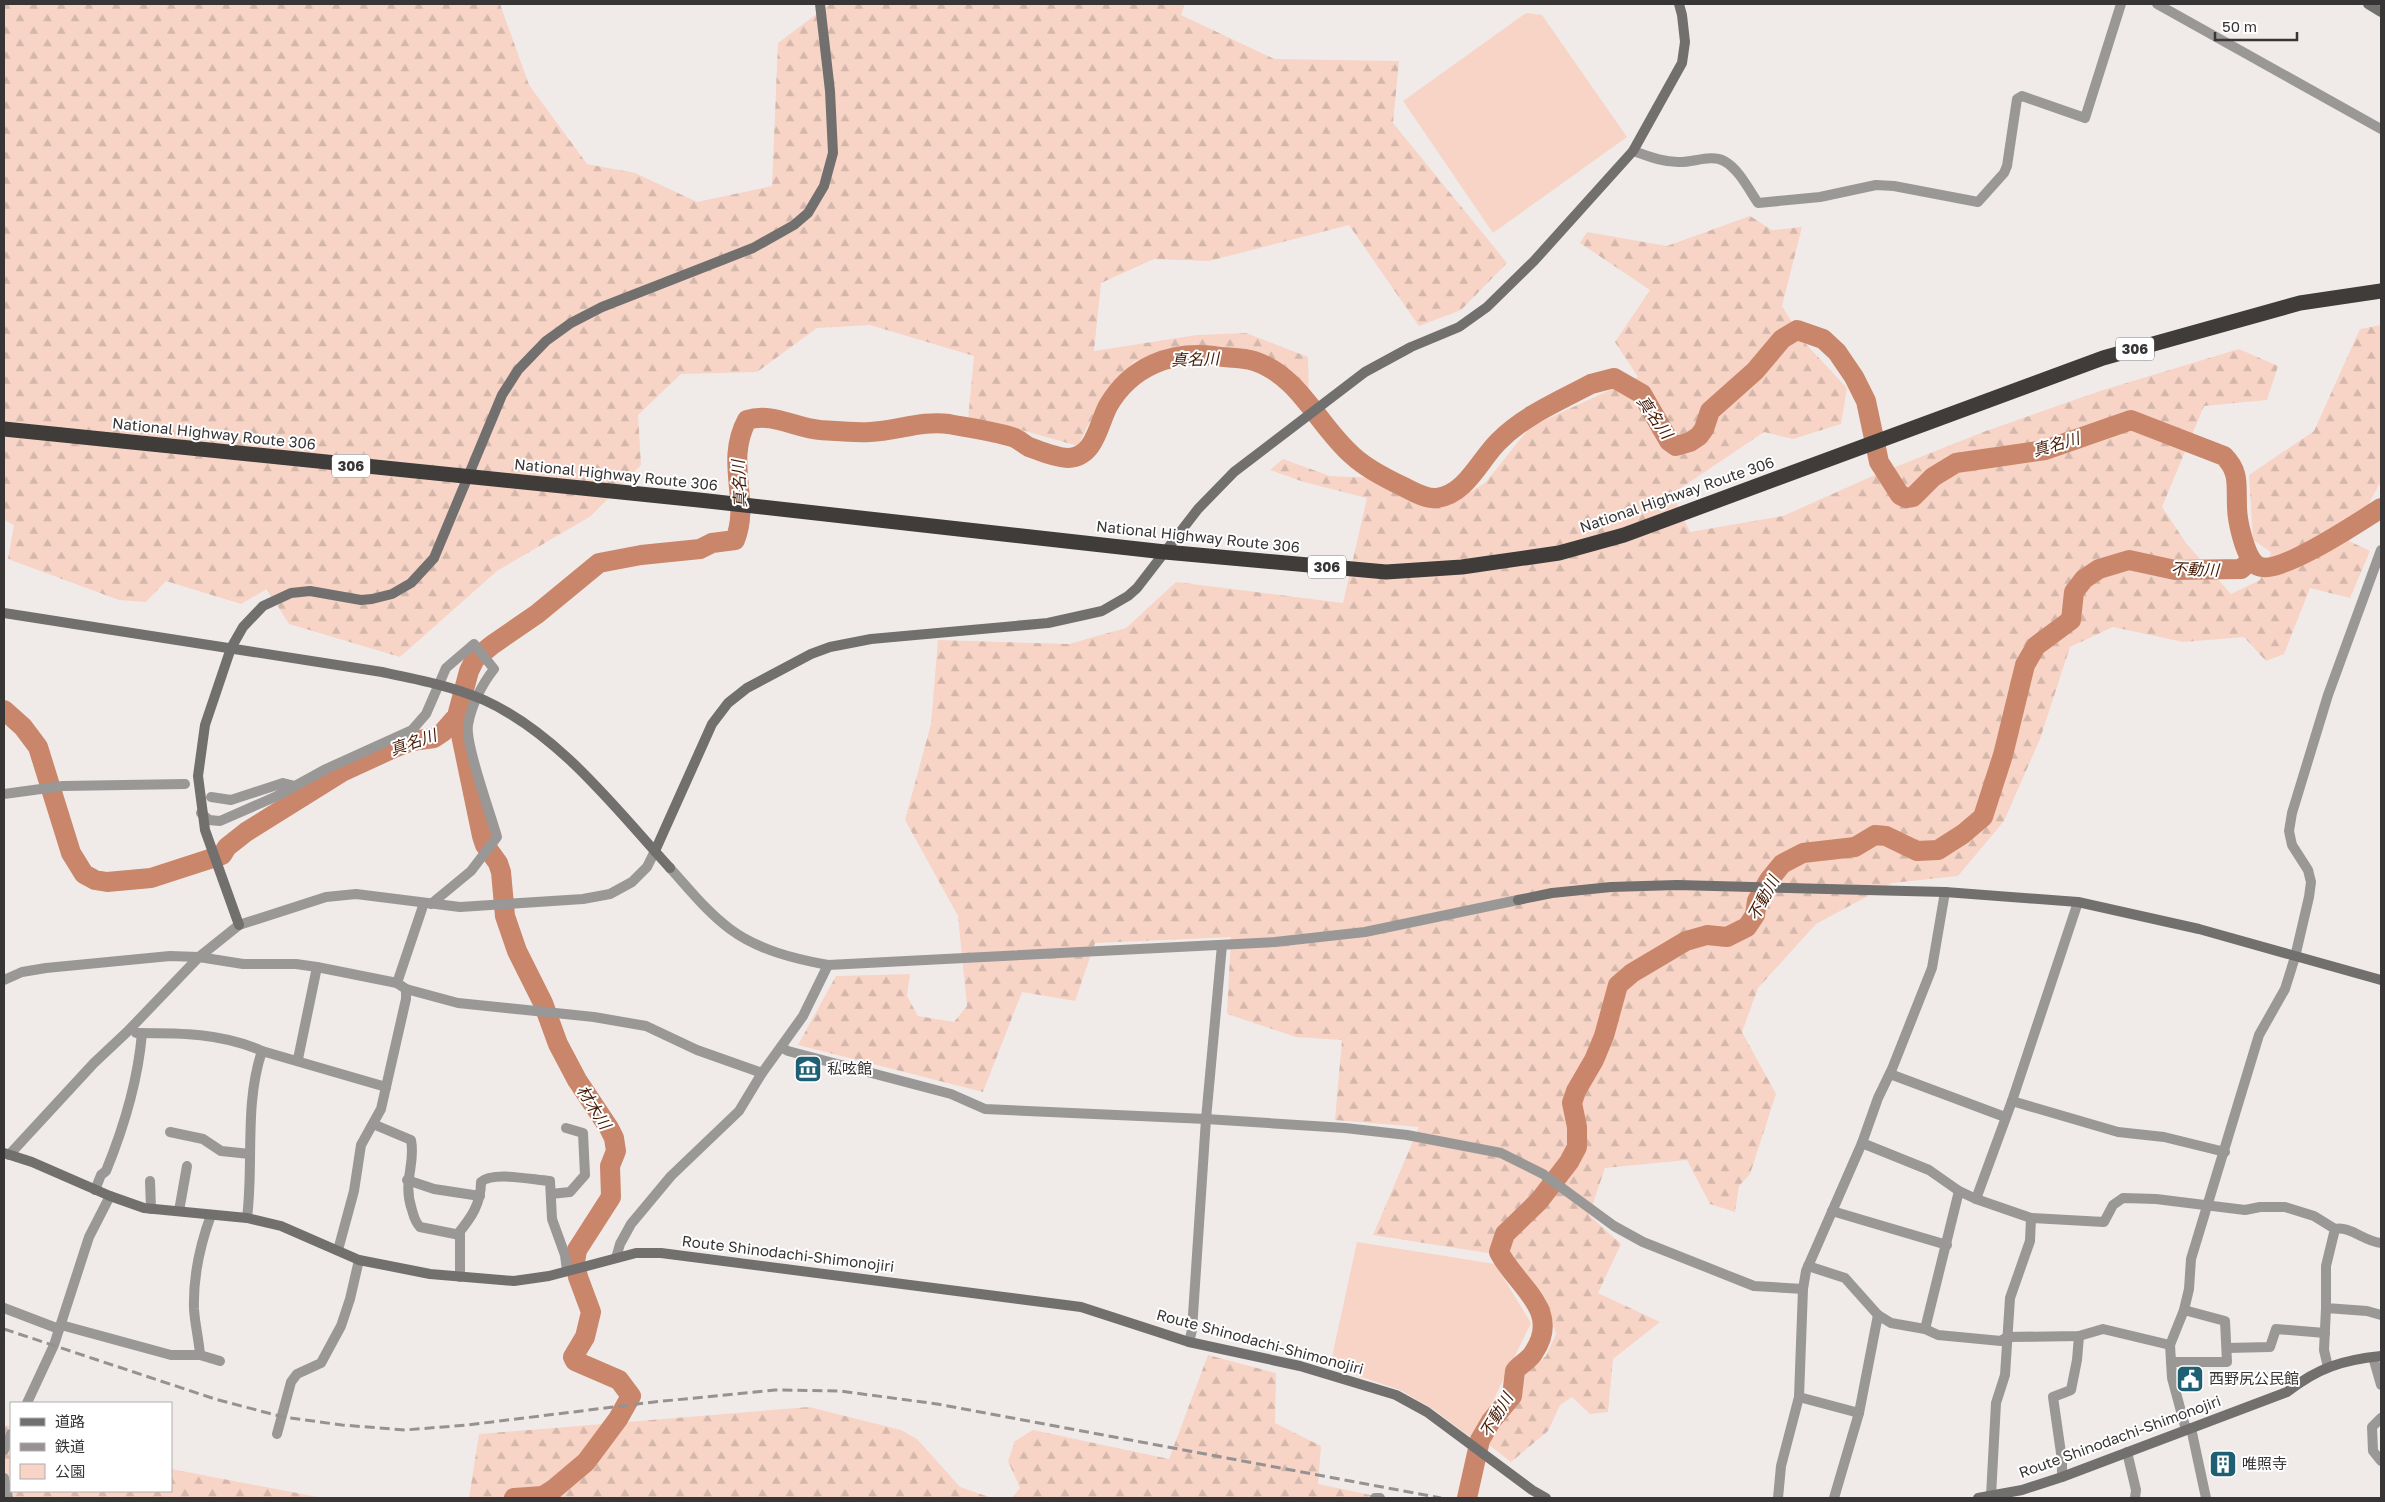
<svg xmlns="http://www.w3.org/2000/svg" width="2385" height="1502" viewBox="0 0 2385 1502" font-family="'Golos Text','Noto Sans JP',sans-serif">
<defs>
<pattern id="forest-firs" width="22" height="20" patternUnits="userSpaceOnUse" patternTransform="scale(1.25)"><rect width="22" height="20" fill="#f7d4c6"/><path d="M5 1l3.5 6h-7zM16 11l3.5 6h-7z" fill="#d4b7ab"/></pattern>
</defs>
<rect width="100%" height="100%" fill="#f0ebe9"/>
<!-- forest -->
<g fill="url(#forest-firs)">
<path d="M4,4H500L529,85L587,164L635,173L697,202L772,186L778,43L830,4H1185L1181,15L1274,59L1399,61L1393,123L1507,263L1461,310L1419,326L1349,225L1209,261L1154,259L1101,283L1094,351L1197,335L1246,333L1308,357L1309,399C1303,392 1298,384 1291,379C1246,341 1187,350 1134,361L1088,425L1078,446L1025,431L968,420L974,356L870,325L817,328L757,372L681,374L638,415L641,465L591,516L497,571L400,657L289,624L267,589L241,604L166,581L146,602L119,600L8,559L14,525L4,520Z"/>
<polygon points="1750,216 1772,230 1802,227 1782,306 1804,342 1847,388 1841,424 1793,439 1764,432 1672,494 1690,532 1783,516 1875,475 1986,431 2100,391 2239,349 2278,366 2267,400 2204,406 2162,507 2186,543 2231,594 2260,580 2271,552 2253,540 2249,475 2314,431 2360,329 2381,325 2381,481 2349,541 2370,551 2350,598 2310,588 2284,654 2266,661 2244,637 2183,642 2113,627 2070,647 2040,739 2004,821 1958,876 1892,883 1816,924 1758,988 1742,1032 1776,1094 1750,1174 1739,1186 1735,1212 1710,1204 1687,1160 1605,1168 1589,1215 1621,1244 1598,1293 1660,1322 1613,1359 1608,1412 1590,1414 1572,1397 1560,1405 1548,1431 1511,1462 1488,1444 1497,1423 1519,1400 1525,1375 1546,1356 1556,1334 1546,1300 1513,1257 1373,1235 1419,1127 1335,1120 1342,1040 1296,1037 1227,1014 1231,937 1095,943 1075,1001 1022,992 983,1092 798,1045 836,976 910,974 907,996 918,1016 954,1022 967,1006 958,916 905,820 931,724 938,640 1069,644 1126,628 1176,582 1343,603 1367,498 1304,482 1270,470 1283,459 1330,476 1374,478 1418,503 1447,506 1485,483 1530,427 1638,377 1615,342 1650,290 1580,243 1587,232 1667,246"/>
<polygon points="1208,1355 1276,1373 1275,1423 1321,1446 1318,1484 1385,1498 1012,1498 1020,1488 1008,1461 1015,1441 1033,1430 1169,1459"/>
<polygon points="809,1407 901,1430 917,1439 960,1487 992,1498 469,1498 479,1434"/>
<polygon points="4,1425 11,1426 11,1491 171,1491 171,1469 323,1498 4,1498"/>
</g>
<!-- park -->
<g fill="#f7d4c6">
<polygon points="1526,13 1542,15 1627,137 1493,233 1403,101"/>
<polygon points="1357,1242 1495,1264 1531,1323 1474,1440 1433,1409 1400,1390 1330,1366"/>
</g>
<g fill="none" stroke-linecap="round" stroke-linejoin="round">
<!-- river -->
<g stroke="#c9866a" stroke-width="20">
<path d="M4,710L23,727L38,747L71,853L84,874L95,880L107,882L151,878L222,855L227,847L246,832L342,772L394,748L412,741L434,738L443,732L457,716L469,671L475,659L492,645L537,614L599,563L641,555L700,549L712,543L735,540C751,500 724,463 747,420C772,412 795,428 820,430C836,431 853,433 870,432C896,431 923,420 949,424C969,428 992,431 1012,437C1019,439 1023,444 1029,447C1040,451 1056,458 1068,458C1095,457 1098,425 1108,406C1131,366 1171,351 1214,356C1226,358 1242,357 1254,361C1300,376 1318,426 1353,456C1367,469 1387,479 1404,487C1414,492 1426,499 1437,498C1466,494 1479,461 1498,442C1523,416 1559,401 1591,384L1614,378L1642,394L1669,441L1676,446L1690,442L1699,436L1704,429L1710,411L1755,371L1782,339L1797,330L1823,339L1837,352L1854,377L1866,401L1879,462L1900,495L1906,498L1913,497L1933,477L1956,463L2045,450L2131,420L2224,456C2240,472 2236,485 2237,506C2237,520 2245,559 2258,566C2279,576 2362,520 2381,508"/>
<polyline points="457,716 482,836 485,845 498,863 501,872 505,916 517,951 543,1003 558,1044 577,1080 609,1128 614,1138 616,1151 610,1166 611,1197 577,1250 575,1262 578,1277 591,1312 585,1337 573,1357 575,1361 619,1380 631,1396 618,1419 586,1462 554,1489 543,1496 514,1498"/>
<path d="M1467,1498L1480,1440L1491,1421L1512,1396L1515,1371C1520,1364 1530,1360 1534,1352C1562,1310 1516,1286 1499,1252L1505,1234L1539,1201L1569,1162L1577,1147V1127L1572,1103L1576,1091L1594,1060L1604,1036L1618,985L1632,973L1686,941L1707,935L1727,937L1747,927L1755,915L1757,901L1769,880L1782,864L1803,853L1855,847L1875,835L1886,836L1917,851L1938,850L1963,834L1983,817L2003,755L2025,665L2036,646L2071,620L2074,592L2084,579L2099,569L2129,560L2175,570L2241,569L2251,560"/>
</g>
<!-- street -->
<g stroke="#9a9897" stroke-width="10">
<polyline points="2157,4 2381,129"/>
<path d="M1633,151C1648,156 1662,162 1678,162C1692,163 1711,154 1724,161C1739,169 1749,190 1758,203L1820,197L1876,185L1894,186L1978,202L2004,173L2007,166L2017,99L2022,96L2085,118L2121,4"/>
<polyline points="4,794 63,786 185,784"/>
<polyline points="211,797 231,800 283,783 295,786"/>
<path d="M201,813L209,820L220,821L277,796L326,769L412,730L426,714L446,668L474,644L494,669C482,684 471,706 468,725C465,744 491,815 497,837L471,871L431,904"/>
<path d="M670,868C689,889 707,912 730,929C758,950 795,959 828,965L1275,942L1365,932L1518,900"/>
<polyline points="424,903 397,983 406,989 458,1003 594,1017 646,1026 697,1050 762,1073"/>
<polyline points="4,980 22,972 46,968 170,956 199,957 243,964 296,964 317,967 397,983"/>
<path d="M136,1033C180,1033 222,1033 262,1051"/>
<polyline points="781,1047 788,1051 951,1094 985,1109 1206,1119 1345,1128 1407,1135 1501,1153 1543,1174 1614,1226 1643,1242 1754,1286 1803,1289"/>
<polyline points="298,1059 317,967"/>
<polyline points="1890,1074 2005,1117"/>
<polyline points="2012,1101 2118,1132 2164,1137 2225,1152"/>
<path d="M373,1124L411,1140C416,1166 402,1180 412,1210C414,1217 415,1222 420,1227L460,1235V1277"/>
<polyline points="170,1132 203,1139 221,1151 250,1154"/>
<polyline points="1862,1143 1878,1098 1892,1069 1932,968 1945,892"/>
<polyline points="9,1155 94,1063 127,1032 199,957 239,925 326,897 356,894 460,907 583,899 610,894 632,882 647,867 655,851"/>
<polyline points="407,1180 434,1189 480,1196"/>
<polyline points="150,1181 151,1209"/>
<path d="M95,1190L101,1175L106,1171C124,1127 138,1081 142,1033"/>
<polyline points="551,1194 570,1192 585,1175 583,1133 566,1128"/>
<polyline points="1976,1199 2012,1101 2078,902"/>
<polyline points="179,1211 187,1166"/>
<polyline points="1832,1211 1947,1245"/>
<path d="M247,1218C254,1162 244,1105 262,1051L386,1087"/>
<path d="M2335,1229C2351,1226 2363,1241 2381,1243"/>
<path d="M457,1235C471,1218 481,1204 481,1182C493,1171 533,1180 550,1181L552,1219L565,1255L567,1271"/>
<polyline points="338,1250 354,1191 361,1145 381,1109 406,999 406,989"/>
<polyline points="616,1258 620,1244 631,1224 671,1176 739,1111 762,1073 803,1016 828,965"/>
<polyline points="1808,1266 1845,1278 1878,1315"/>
<polyline points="4,1308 59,1329"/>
<polyline points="2326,1308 2324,1350 2328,1367"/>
<polyline points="61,1325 171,1355 200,1355 220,1361"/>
<polyline points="1925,1329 1938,1335 2001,1341 2007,1337 2079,1336 2103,1329 2170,1345"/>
<polyline points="1189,1342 1192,1330 1206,1119 1222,945"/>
<polyline points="2227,1348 2270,1347 2276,1329 2325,1333"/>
<path d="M200,1355C199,1340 195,1325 194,1309C193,1277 200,1245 211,1215"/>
<polyline points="2373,1357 2381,1385"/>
<polyline points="2171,1362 2227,1362 2225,1321 2184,1310"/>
<polyline points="1799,1397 1859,1413 1878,1315 1891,1323 1925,1329 1959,1191"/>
<polyline points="27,1403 54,1345 89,1237 110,1196"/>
<polyline points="2381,1418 2372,1427 2373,1451 2381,1461"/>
<polyline points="2191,1428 2206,1498"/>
<polyline points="2186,1430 2172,1378 2170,1345 2184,1310 2189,1289 2191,1259 2259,1035 2285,989 2295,957 2309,897 2311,882 2308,870 2292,845 2289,831 2292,813 2328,695 2381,550"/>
<polyline points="277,1434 291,1382 297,1374 321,1363 341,1326 350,1299 359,1260"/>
<polyline points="4,1450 11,1434"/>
<polyline points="2127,1452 2136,1490 2135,1498"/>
<polyline points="2062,1477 2062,1460 2053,1397 2071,1390 2077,1360 2079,1336"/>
<polyline points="4,1478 8,1498"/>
<polyline points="1991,1496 1996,1403 2005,1375 2010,1298 2030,1241 2031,1218"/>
<polyline points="1375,1498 1380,1498"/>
<polyline points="1778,1498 1781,1466 1799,1397 1803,1289 1806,1271 1862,1143 1929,1170 1959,1191 1976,1199 2031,1218 2104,1222 2113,1205 2123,1198 2156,1199 2245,1210 2260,1207 2285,1207 2314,1216 2335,1229 2326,1266 2326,1308 2367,1311 2381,1315"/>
<polyline points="1834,1498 1859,1413"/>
</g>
<!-- secondary -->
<g stroke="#72706f" stroke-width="10">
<polyline points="2368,4 2381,12"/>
<path d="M4,613L382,672C416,679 452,686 484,700C559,734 616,809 670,868"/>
<polyline points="655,851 712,724 728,703 747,688 811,654 830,647 871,639 1048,623 1102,611 1128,596 1137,588 1198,509 1234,472 1365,372 1411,347 1459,327 1487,307 1534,261 1633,151 1682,63 1685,42 1682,15 1679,4"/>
<polyline points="1518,900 1552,893 1611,887 1677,885 1945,892 2078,902 2199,929 2381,980"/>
<polyline points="239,925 205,830 198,776 205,725 231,648 243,627 263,606 291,593 310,591 361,600 372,599 392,594 411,583 434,558 502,395 518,370 546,341 571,323 602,307 753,248 794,225 808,213 824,186 833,153 830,91 820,4"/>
<polyline points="4,1153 32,1162 110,1196 144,1208 247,1218 281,1226 359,1260 430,1274 514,1281 549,1276 636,1253 661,1253 1081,1307 1189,1342 1300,1366 1396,1395 1427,1412 1532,1490 1546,1498"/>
<path d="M1978,1498L2022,1490L2062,1477L2287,1392C2318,1368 2342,1360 2381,1356"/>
</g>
<!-- highway -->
<polyline stroke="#3f3c3a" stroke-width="15" points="4,429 699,500 1165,552 1386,572 1462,567 1559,553 1624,535 2103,358 2300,303 2381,291"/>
<!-- rail -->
<polyline stroke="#969291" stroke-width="3" stroke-dasharray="10 5" stroke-linecap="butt" points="4,1329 215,1399 283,1417 342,1425 405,1430 467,1425 654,1402 775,1390 840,1391 937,1404 1441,1498"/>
</g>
<!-- icons -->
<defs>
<g id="museum-square" transform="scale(1.4375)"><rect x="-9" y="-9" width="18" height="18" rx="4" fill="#1e5f74" stroke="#fff"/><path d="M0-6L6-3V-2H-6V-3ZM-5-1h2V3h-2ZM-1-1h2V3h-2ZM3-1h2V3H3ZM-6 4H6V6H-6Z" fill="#fff"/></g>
<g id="civic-square" transform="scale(1.4375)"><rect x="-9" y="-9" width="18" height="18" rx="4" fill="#1e5f74" stroke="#fff"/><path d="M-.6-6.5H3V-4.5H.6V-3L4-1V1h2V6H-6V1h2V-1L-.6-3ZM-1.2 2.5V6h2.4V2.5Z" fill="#fff"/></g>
<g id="building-square" transform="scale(1.4375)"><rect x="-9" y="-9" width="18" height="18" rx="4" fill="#1e5f74" stroke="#fff"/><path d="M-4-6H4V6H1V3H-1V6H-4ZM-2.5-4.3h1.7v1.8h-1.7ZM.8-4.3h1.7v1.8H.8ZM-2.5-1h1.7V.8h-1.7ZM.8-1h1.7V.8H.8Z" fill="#fff"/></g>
</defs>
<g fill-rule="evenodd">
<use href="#museum-square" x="808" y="1069"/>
<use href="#civic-square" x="2190" y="1379"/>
<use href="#building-square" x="2223" y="1464"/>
</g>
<g text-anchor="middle" stroke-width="4" stroke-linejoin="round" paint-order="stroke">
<!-- shield labels -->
<g fill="#fff" stroke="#737272" stroke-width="1">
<rect x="2116" y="337.5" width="38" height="23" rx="4"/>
<rect x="332" y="454.5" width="38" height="23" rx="4"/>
<rect x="1308" y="555.5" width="38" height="23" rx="4"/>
</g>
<g font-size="14" font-weight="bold" fill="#373535">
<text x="2135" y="354">306</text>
<text x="351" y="471">306</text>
<text x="1327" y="572">306</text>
</g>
<!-- street labels -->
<g font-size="15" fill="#373535" stroke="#fff">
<text transform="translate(214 434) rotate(6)" y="5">National Highway Route 306</text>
<text transform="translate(616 475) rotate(6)" y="5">National Highway Route 306</text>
<text transform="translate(1677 495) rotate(-19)" y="5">National Highway Route 306</text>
<text transform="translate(1198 537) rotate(6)" y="5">National Highway Route 306</text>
<text transform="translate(788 1254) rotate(7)" y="5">Route Shinodachi-Shimonojiri</text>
<text transform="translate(1260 1342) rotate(15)" y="5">Route Shinodachi-Shimonojiri</text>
<text transform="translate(2120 1437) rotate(-20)" y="5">Route Shinodachi-Shimonojiri</text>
</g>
<!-- poi labels -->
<g font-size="15" fill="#373535" stroke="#fff" text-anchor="start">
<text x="827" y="1074">私呟館</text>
<text x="2209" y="1384">西野尻公民館</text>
<text x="2242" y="1469">唯照寺</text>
</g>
<!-- water labels -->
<g font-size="16" font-style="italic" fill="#451a05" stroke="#fff">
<text transform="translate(1195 359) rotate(-2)" y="6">真名川</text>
<text transform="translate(1655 417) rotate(55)" y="6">真名川</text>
<text transform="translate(2056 444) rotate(-16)" y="6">真名川</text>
<text transform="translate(739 484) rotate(-93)" y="6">真名川</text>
<text transform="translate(2195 569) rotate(2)" y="6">不動川</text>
<text transform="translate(413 742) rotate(-19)" y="6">真名川</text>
<text transform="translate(1763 898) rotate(-62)" y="6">不動川</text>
<text transform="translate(594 1107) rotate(58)" y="6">材木川</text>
<text transform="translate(1496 1415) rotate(-59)" y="6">不動川</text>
</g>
</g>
<!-- border -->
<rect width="2385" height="1502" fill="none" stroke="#373535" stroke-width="10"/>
<!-- legend -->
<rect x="10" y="1402" width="162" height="90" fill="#ffffff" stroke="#afaeae"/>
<rect x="20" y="1418" width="25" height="8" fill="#72706f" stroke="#afaeae"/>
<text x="55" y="1427" font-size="15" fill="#373535">道路</text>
<rect x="20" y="1443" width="25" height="8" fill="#969291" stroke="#afaeae"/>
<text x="55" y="1452" font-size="15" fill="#373535">鉄道</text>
<rect x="20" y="1464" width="25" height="15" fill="#f7d4c6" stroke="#afaeae"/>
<text x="55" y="1477" font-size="15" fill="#373535">公園</text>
<!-- scale -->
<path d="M2215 32v8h82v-8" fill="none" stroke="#373535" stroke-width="2.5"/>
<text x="2222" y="32" font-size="15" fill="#373535" stroke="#ffffff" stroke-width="4" paint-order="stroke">50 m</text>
</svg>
